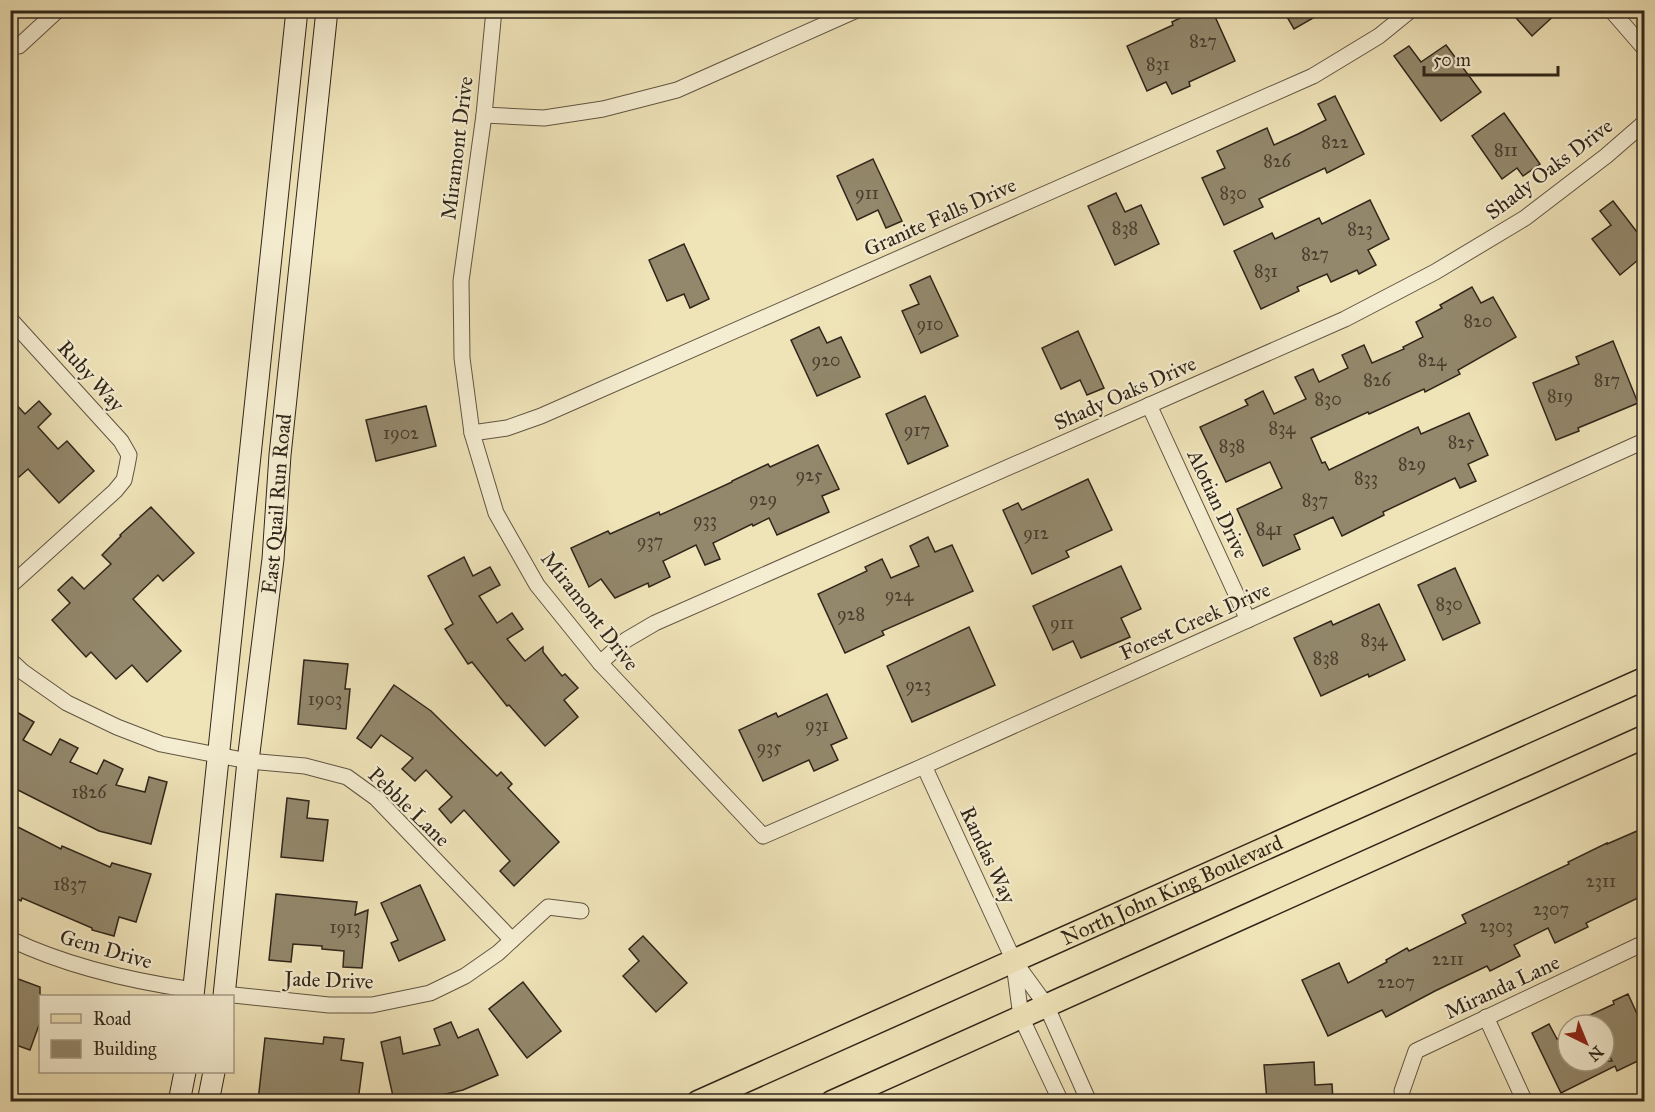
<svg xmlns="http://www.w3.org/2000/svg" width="1655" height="1112" viewBox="0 0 1655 1112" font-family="'IM FELL Great Primer',serif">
<rect width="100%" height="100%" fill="#efe3b8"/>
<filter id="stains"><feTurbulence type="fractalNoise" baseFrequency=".00333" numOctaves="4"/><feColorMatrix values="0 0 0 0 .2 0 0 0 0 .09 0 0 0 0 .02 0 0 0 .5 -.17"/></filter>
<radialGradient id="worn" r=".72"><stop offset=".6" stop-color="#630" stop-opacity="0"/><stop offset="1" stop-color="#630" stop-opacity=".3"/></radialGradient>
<!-- building -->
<g fill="#93886c" stroke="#30261a" stroke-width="1.5">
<polygon points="1196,10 1212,10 1235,61 1189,82 1190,86 1172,94 1166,82 1147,91 1127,46 1173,25 1172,22"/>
<polygon points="1283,10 1327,10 1294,29"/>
<polygon points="1509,10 1560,10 1532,36"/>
<polygon points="1446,45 1481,92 1441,121 1394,56 1409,46 1421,62"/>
<polygon points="1335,96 1364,154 1327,173 1325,168 1259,199 1263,207 1224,225 1202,178 1225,168 1217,151 1267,128 1274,145 1298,134 1326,120 1318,104"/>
<polygon points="1504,113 1540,164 1523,176 1517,168 1502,179 1472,136"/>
<polygon points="873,159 902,221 886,228 878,210 857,220 837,176"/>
<polygon points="1116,193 1125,212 1141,205 1159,244 1115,265 1088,206"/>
<polygon points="1370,200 1389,239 1368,250 1376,265 1359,274 1357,270 1331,282 1327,274 1297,287 1299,291 1261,309 1234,251 1272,233 1275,239 1319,218 1322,224"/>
<polygon points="1613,201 1644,241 1644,255 1620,275 1592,239 1611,225 1600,211"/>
<polygon points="684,244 709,299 690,308 684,294 667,301 649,260"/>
<polygon points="930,276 958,336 921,353 902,311 919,304 910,285"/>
<polygon points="1472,287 1481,303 1493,297 1516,337 1458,370 1460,374 1425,392 1424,389 1369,414 1368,412 1311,438 1322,463 1325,462 1329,470 1418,427 1421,434 1469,413 1488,455 1468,464 1476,481 1460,488 1455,478 1383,512 1384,515 1342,536 1333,517 1294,535 1300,549 1263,566 1237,509 1282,488 1270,462 1226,482 1200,427 1248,405 1245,400 1263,391 1274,414 1306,399 1295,377 1313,369 1319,382 1348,368 1342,355 1364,345 1372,363 1404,349 1403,347 1423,337 1416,322 1442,308 1440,305"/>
<polygon points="819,327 827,343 841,337 860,377 817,396 791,340"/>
<polygon points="1078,331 1104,388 1087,395 1080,380 1061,389 1042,348"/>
<polygon points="1613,341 1638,403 1578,428 1579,431 1556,440 1533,383 1579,364 1576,357"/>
<polygon points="925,396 948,446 908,464 886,414"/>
<polygon points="10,398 25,414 39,401 51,414 38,427 58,449 67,441 94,471 59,503 28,469 19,477 10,467"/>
<polygon points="426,406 436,446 376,461 366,420"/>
<polygon points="818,445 839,489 822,496 829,512 777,535 769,518 753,526 752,524 713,543 720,559 705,565 696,545 663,561 670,577 649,587 648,583 615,598 601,579 589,587 571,548 608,531 610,534 659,512 660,515 732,482 732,481 768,464 770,467"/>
<polygon points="1088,479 1112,530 1066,551 1069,557 1032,574 1003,510 1018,503 1022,510"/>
<polygon points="151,507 194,553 163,581 158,575 133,599 181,651 147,682 132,665 116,679 91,652 86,657 52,620 70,603 58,590 72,577 84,589 111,564 102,555 121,536 120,535"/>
<polygon points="928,537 935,552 952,545 973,591 882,631 884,635 845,653 818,594 867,571 865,567 882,559 891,578 919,566 910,546"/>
<polygon points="464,557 473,576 490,567 500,585 479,596 497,623 512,613 523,629 507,639 525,661 543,647 543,652 562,676 565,674 578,688 564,700 578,717 545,746 509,705 507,706 472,662 468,664 445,629 453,624 428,576"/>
<polygon points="1121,566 1141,609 1121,618 1130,637 1081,658 1073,641 1053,650 1033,606"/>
<polygon points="1455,568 1480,623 1443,640 1418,585"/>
<polygon points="1379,604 1405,660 1369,677 1368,674 1321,696 1294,638 1331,621 1333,625"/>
<polygon points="969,627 995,685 912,722 887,666"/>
<polygon points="304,660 348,664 345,689 350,689 346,729 298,724"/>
<polygon points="394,685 431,711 497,776 501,772 512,784 508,788 559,842 514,886 500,871 510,861 464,810 451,823 439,809 452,797 426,770 415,781 402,769 413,758 381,735 371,748 357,738"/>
<polygon points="827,694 847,738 831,745 838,760 814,771 809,760 763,781 739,730 776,713 778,717"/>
<polygon points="10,708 34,722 23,740 51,755 60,739 78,748 70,762 97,774 104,760 123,769 116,785 145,792 149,777 167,782 151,844 99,831 10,786"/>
<polygon points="287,798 309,801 307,818 328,820 323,861 281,857"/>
<polygon points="10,823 61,849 62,846 110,867 112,863 151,874 136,922 119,917 114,936 92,930 92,928 22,898 21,901 10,895"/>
<polygon points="1644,828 1644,895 1586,923 1588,927 1555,943 1548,928 1514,945 1520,956 1490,971 1487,966 1435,991 1386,1017 1382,1010 1328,1036 1302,980 1339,963 1348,983 1387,962 1386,960 1407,948 1409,951 1466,923 1462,915 1569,864 1568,862 1607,843 1607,844"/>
<polygon points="420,885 445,940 399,961 391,943 398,940 381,903"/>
<polygon points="276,894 357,902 355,915 368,910 362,968 343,967 344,951 322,949 322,946 293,944 291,962 269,960"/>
<polygon points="643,936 687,983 656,1012 623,976 639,961 629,949"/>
<polygon points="10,976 40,987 40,1022 30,1050 10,1043"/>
<polygon points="523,982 561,1031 527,1058 489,1009"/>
<polygon points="1628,994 1644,1029 1644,1058 1617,1071 1615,1066 1561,1093 1532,1033 1549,1024 1557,1039 1568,1034 1568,1061 1612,1061 1604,1044 1604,1025 1595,1025 1590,1015 1614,1004 1613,1001"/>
<polygon points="451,1022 458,1038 478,1029 498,1075 463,1090 416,1101 394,1101 381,1042 400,1037 403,1054 440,1045 434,1029"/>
<polygon points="324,1037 344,1039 341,1060 363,1063 358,1101 258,1101 265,1038 323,1044"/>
<polygon points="1314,1062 1315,1085 1332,1084 1333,1101 1267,1101 1264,1065"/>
</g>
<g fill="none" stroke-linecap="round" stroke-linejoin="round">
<!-- street casing -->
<g stroke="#605542" stroke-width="17">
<g id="street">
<polyline points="494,10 484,115 461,281 462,358 472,433 496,513 537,585 600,663 763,836 924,766 1644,441"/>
<polyline points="1611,10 1644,48"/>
<polyline points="19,46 58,10"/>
<polyline points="484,115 544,118 603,109 677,90 857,10"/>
<polyline points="10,319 121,441 129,455 127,466 124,480 115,491 10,586"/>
<polyline points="1149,405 1248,620"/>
<polyline points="472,433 507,428 541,416 1313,76 1379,36 1411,10"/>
<polyline points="10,660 23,672 67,703 117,727 161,744 248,761 305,766 347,777 376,798 512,940"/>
<polyline points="600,663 626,640 655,623 1345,319 1435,272 1525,218 1606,156 1644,123"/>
<polyline points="924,766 1014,961 1046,1005 1089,1102"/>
<path d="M10,939C68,967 131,981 193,990"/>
<polyline points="1014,964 1021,1017 1061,1102"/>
<polyline points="224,994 329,1005 372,1005 430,993 465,976 498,953 548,907 581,911"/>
<polyline points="1486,1017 1525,1102"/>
<polyline points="1402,1091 1416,1051 1644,943"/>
</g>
</g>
<!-- secondary casing -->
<g stroke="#30261a" stroke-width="23">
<g id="secondary">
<polyline points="193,996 297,10"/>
<path id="s1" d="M224,996L248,761L273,559L280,455L327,10"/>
<polyline points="179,1102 185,1072"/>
<polyline points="208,1102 214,1072"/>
</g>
</g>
<!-- primary casing -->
<g stroke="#30261a" stroke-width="25">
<g id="primary">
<path id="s2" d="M698,1102L1644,679"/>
<polyline points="832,1102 1644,737"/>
</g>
</g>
<!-- street -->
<use href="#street" stroke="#f5edd1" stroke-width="15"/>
<!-- secondary -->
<use href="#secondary" stroke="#f5edd1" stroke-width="21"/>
<!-- primary -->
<use href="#primary" stroke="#efe3b8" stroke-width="22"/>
</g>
<g text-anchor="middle" stroke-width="4.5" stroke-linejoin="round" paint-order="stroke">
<!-- number labels -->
<g font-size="18" fill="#493e2e">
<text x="1203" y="47">827</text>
<text x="1158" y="70">831</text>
<text x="1335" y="148">822</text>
<text x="1506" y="156">811</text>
<text x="1277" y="167">826</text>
<text x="867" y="199">911</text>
<text x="1233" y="199">830</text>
<text x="1125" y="234">838</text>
<text x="1360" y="235">823</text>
<text x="1315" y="260">827</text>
<text x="1266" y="277">831</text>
<text x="1478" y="327">820</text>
<text x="930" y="330">910</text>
<text x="826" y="366">920</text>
<text x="1432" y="366">824</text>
<text x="1377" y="386">826</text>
<text x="1607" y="386">817</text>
<text x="1560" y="402">819</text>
<text x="1328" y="405">830</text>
<text x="1282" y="434">834</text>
<text x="917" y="436">917</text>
<text x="401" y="439">1902</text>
<text x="1461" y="448">825</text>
<text x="1232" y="452">838</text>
<text x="1412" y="470">829</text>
<text x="809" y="481">925</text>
<text x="1366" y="484">833</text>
<text x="763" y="505">929</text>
<text x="1315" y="506">837</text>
<text x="705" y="526">933</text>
<text x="1269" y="535">841</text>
<text x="1036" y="539">912</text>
<text x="650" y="547">937</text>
<text x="899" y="601">924</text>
<text x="1449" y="610">830</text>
<text x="851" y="620">928</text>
<text x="1062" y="629">911</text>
<text x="1374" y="646">834</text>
<text x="1326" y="664">838</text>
<text x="918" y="691">923</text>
<text x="325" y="705">1903</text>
<text x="817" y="731">931</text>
<text x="769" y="753">935</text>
<text x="89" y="798">1826</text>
<text x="1601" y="887">2311</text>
<text x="70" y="890">1837</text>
<text x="1551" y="915">2307</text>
<text x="1496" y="932">2303</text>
<text x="345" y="933">1913</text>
<text x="1448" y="965">2211</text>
<text x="1396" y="988">2207</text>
</g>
<!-- street labels -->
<g font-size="21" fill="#30261a" stroke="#f5edd1">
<text transform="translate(457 148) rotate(-83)" y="7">Miramont Drive</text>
<text transform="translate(1549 169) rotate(-37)" y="7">Shady Oaks Drive</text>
<text transform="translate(940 217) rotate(-24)" y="7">Granite Falls Drive</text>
<text transform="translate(91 376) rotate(48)" y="7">Ruby Way</text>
<text transform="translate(1125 393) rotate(-24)" y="7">Shady Oaks Drive</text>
<text dy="7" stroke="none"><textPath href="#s1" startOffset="495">East Quail Run Road</textPath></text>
<text transform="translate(1218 504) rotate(65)" y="7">Alotian Drive</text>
<text transform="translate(590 611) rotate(52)" y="7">Miramont Drive</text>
<text transform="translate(1195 621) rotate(-24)" y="7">Forest Creek Drive</text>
<text transform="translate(409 807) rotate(44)" y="7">Pebble Lane</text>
<text transform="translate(988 855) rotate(65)" y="7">Randas Way</text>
<text dy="7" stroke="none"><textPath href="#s2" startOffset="519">North John King Boulevard</textPath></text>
<text transform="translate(106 949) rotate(16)" y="7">Gem Drive</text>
<text transform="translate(329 980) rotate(2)" y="7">Jade Drive</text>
<text transform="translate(1502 987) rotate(-25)" y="7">Miranda Lane</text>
</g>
</g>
<!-- margin -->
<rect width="1655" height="1112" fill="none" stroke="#efe3b8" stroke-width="36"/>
<rect x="12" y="12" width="1631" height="1088" fill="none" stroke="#30261a" stroke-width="3"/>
<rect x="18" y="18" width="1619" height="1076" fill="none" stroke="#30261a" stroke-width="1.5"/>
<!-- legend -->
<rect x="39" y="995" width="195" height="78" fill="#f5edd1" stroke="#a69d88" stroke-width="1.5"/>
<rect x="51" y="1014" width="30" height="9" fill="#efe3b8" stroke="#a69d88" stroke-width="1.5"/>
<text x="93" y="1025" font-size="18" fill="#30261a">Road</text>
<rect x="51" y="1040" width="30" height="18" fill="#93886c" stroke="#a69d88" stroke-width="1.5"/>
<text x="93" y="1055" font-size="18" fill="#30261a">Building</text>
<!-- north arrow -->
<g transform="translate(1586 1043) rotate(137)"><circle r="28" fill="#f5edd1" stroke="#a69d88" stroke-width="1.5"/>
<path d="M0-4.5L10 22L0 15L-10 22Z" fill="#8f2418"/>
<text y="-9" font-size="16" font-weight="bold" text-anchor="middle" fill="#30261a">N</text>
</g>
<!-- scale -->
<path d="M1424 66v9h134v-9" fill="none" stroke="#30261a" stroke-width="3"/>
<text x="1433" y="66" font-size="18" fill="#30261a" stroke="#f5edd1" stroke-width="4.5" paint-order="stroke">50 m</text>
<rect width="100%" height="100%" filter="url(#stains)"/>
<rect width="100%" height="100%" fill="url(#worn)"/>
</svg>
